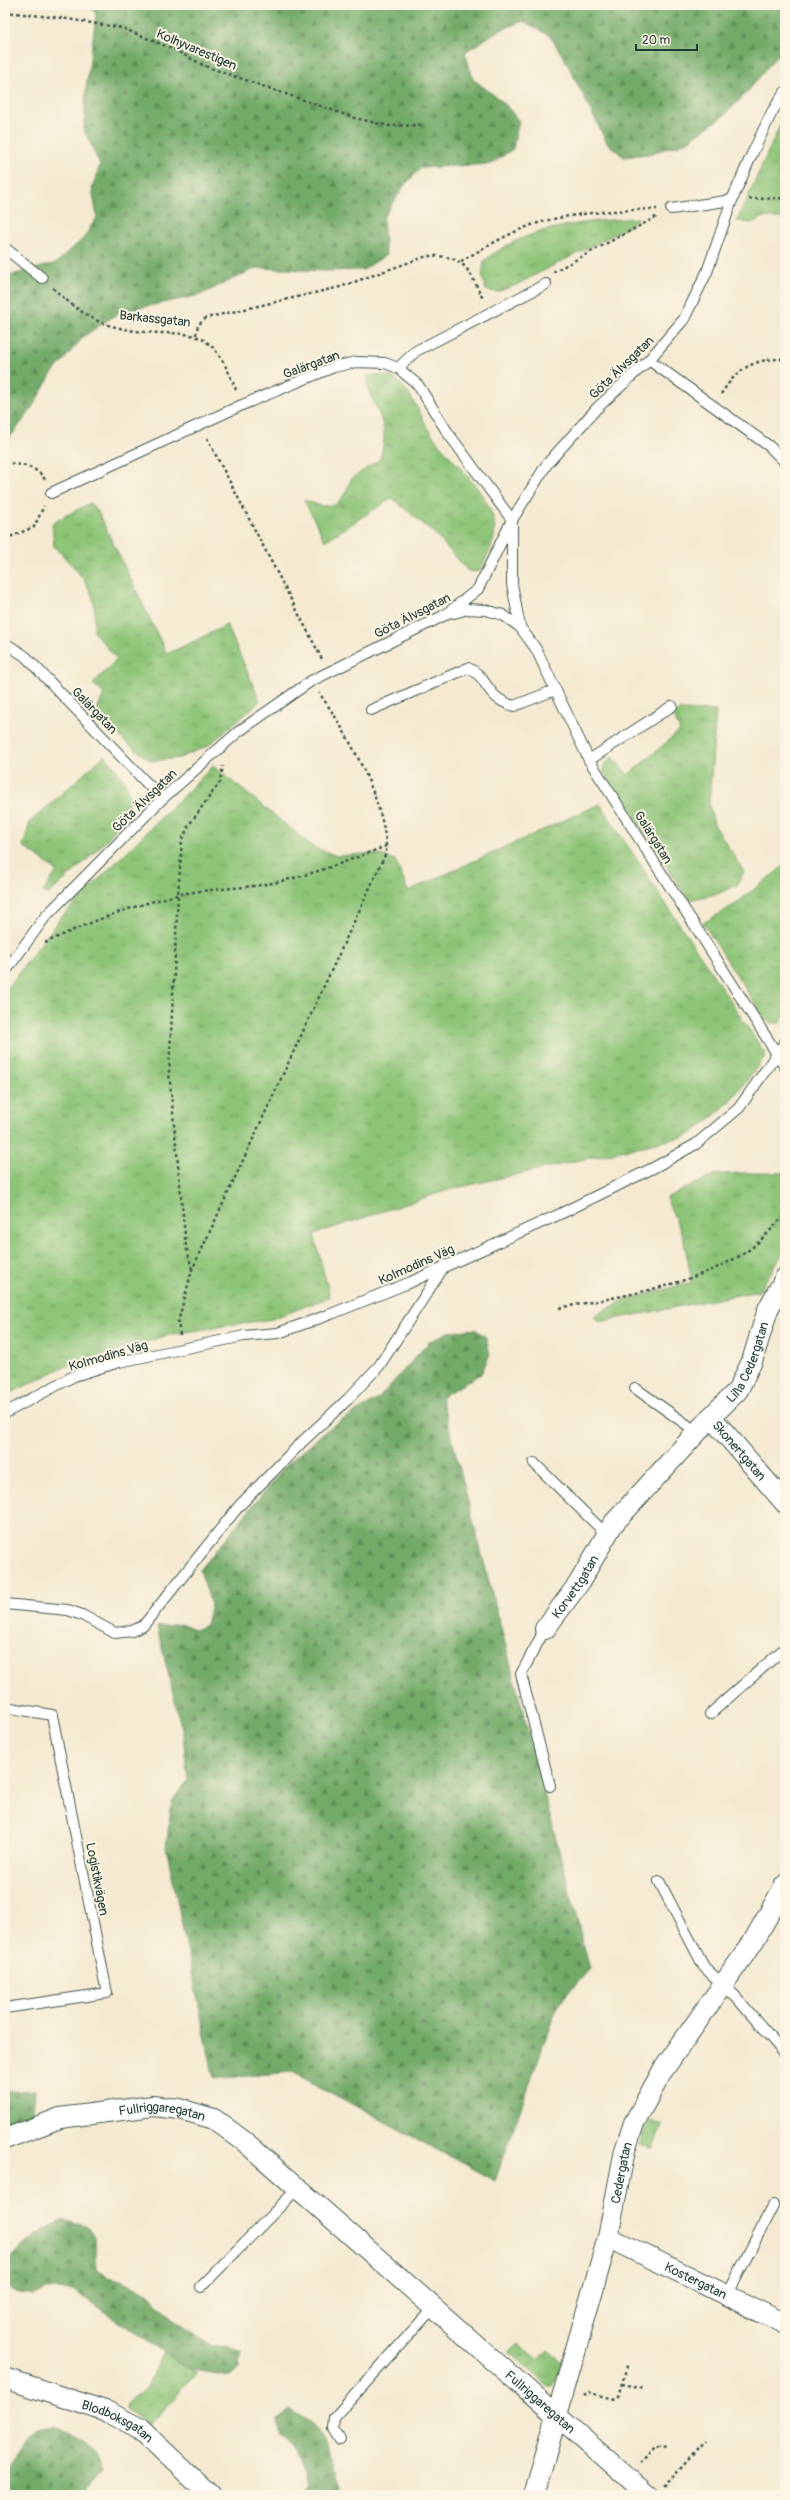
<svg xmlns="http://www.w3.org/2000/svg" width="790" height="2500" viewBox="0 0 790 2500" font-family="Pangolin,sans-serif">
<defs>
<pattern id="grass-tufts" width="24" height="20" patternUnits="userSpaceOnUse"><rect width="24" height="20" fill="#8dc477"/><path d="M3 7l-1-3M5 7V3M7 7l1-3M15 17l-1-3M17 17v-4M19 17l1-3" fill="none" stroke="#73a062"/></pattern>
<pattern id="forest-firs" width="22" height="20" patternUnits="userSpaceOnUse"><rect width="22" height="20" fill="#72aa68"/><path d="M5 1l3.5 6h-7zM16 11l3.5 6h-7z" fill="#5d8c56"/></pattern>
</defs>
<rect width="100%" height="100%" fill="#fcf5e5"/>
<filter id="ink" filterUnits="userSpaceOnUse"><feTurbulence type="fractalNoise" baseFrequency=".025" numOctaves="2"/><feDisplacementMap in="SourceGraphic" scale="8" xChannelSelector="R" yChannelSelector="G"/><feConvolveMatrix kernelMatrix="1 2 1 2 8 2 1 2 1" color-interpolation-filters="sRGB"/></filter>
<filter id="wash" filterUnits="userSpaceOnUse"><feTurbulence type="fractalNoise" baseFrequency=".012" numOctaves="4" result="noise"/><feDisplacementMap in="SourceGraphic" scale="16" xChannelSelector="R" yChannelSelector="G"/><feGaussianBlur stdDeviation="0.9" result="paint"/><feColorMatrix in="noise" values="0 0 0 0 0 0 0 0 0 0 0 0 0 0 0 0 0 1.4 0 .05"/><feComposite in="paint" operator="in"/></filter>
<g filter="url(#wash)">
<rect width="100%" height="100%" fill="#f5ead1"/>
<!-- grass -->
<g fill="url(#grass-tufts)" stroke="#568056">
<polygon points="785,114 785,219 764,217 751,223 737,221"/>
<path d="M638,218L630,226L516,285L497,292L486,290L482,276L484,261C528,225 583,222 638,218Z"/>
<path d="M368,375C377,375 388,374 395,379C409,388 419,412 427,427C445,456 483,485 493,517C499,537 488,555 479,572L468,571L433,532L392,498L325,541L304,500L321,506L336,505L346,492L351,479L380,459C384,445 386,433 381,419C377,405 364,390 368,375Z"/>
<path d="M90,503L98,512L167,654L227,625L260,701L208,746L179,758L151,761L123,740L97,709L104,694L93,684L117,659L94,632C94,623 95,613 94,604C92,584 68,560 54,547L52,523Z"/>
<polygon points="680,710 716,711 709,804 714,824 744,872 737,885 720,893 689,900 604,773 604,765 612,757 628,775 680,731 673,714"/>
<path d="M105,755C114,766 129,782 129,797C128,830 72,872 49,894L43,892L57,871L23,846L30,822Z"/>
<path d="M213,766L315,848L338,856L374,853L395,860L408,891L600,804L766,1055C740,1090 724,1112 687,1136L448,1190L314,1234L330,1297L272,1319L172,1334L61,1368L5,1396V991L62,916Z"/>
<polygon points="785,865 785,1016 780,1023 771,1023 765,1019 703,923 734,905"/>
<polygon points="739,1173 785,1173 785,1250 759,1291 599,1322 594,1316 622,1301 692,1282 683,1236 666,1198 714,1175"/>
<polygon points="648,2120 662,2125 653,2148 639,2145"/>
<polygon points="517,2343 538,2360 549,2350 564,2362 559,2377 556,2376 552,2386 549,2386 508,2351"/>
<polygon points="163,2352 197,2374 149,2425 124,2409 125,2403 146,2388"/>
</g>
<!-- forest -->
<g fill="url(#forest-firs)" stroke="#48744e">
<polygon points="91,5 785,5 785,46 748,91 725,115 685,143 648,154 624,157 607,143 567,63 550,36 523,21 498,31 465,52 473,79 504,103 519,121 513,149 491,164 421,168 404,186 383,218 386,255 363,270 325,271 256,268 200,295 120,312 84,336 51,375 30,411 5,444 5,274 8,276 56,263 83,239 97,217 92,188 100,165 84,130 86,89 96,15"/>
<polygon points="475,1329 486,1337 490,1354 481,1374 441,1397 590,1969 558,2004 495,2181 292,2072 214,2079 166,1847 172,1801 188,1780 183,1735 157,1627 180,1624 195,1630 206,1625 211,1604 200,1570 286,1465 329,1428 378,1399 428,1343 448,1332"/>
<polygon points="35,2090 33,2115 5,2126 5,2092"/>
<path d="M64,2220L89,2227L95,2239L97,2268L107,2277L122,2280L149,2294L171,2318L211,2346L226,2345L242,2352L240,2368L230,2376L193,2370L176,2361L73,2290L47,2289L35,2295L14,2292L5,2284V2264C22,2244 40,2230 64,2220Z"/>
<path d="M289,2410C339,2432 320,2458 342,2495H296L307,2486C305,2473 301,2460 293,2449C284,2435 279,2439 277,2420Z"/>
<path d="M55,2426C73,2434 101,2448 102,2470L86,2490L87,2495H5V2472L27,2439L37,2429Z"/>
</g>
</g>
<g filter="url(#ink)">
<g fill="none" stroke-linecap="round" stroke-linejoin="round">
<!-- service casing -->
<g stroke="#3f574c" stroke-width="12">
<g id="service">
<polyline points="671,209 732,200"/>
<polyline points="5,248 42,278"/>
<polyline points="649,360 769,446 785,462"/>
<polyline points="398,368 416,351 546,284"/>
<polyline points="51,493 242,405 334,367 356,362 385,363 398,368 418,385 448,433 512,520 512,584 520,627"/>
<polyline points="454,613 468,609 486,610 503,615 520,627 536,649 589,760 777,1054 785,1042"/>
<polyline points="5,643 25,656 162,799"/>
<path d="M371,710L468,668C489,676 483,697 514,706L555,690"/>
<polyline points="589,760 672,706"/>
<polyline points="5,972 45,917 162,799 238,732 311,681 445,615 478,589 512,520 547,464 597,408 649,360 684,319 707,272 732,200 752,154 772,112 785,92"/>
<polyline points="635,1388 697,1432"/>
<polyline points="5,1413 74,1376 119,1362 244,1336 278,1333 331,1314 411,1282 560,1214 655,1167 696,1144 739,1108 777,1054 785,1067"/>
<polyline points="534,1463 605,1533"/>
<polyline points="5,1604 68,1610 82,1615 115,1633 132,1631 143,1626 239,1506 304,1440 348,1399 379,1366 445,1265"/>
<polyline points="545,1629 521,1674 550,1786"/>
<polyline points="5,1707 52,1715 107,1993 5,2008"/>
<polyline points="710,1714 785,1648"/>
<polyline points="659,1881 704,1967 736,1997 785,2054"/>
<polyline points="201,2287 298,2188"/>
<polyline points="727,2296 773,2205"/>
<polyline points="340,2440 333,2429 334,2418 434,2307"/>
</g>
</g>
<!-- minor casing -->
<g stroke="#3f574c" stroke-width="22">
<g id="minor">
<path id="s1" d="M711,1417L785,1503"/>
<path id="s2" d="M545,1629L579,1583L613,1524L711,1417L738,1390L752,1361L768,1309L785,1278"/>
<path id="s3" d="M5,2139L60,2118L153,2106L180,2109L214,2119L245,2142L647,2495"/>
<path id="s4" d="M608,2237L785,2324"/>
<path id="s5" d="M5,2378L108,2412L139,2428L210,2495"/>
<path id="s6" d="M534,2495L608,2237L625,2150L634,2123L663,2070L753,1942L785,1885"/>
</g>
</g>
<!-- path -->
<g stroke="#3f574c" stroke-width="2.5" stroke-dasharray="3 3" stroke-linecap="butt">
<polyline points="5,12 61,18 122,28 173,49 205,66 355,118 389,126 424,125"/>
<polyline points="749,199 785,198"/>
<path d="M461,261C483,249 505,235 529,226C563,213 620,210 657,209"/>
<polyline points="553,272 658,216"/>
<path d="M53,288C72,306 93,323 120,328C184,343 206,311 236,390"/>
<path d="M196,335L198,325L206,318L340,287L427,256C465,255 468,268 483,299"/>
<path d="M721,394C737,369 754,358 785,359"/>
<polyline points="207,438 322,659"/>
<path d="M5,463C19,464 38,466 45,480"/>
<polyline points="5,539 34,527 44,506"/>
<polyline points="5,620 6,628"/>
<path d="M45,943C87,923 131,906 177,895C204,889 233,889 261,885C304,878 346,862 386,846"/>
<polyline points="192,1269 186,1246 169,1072 178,895 182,840 189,825 220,782 223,766"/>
<path d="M559,1308C622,1296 687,1287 743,1254C759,1244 772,1228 785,1215"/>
<path d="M180,1335L178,1322L192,1270L386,853C388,807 346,729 319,693"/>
<polyline points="622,2384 643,2388"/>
<path d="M584,2396L589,2392C598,2395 611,2403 618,2396L628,2363"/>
<polyline points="641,2462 657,2445 669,2446"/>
<polyline points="664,2487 705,2441"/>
</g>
<!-- service -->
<use href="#service" stroke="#fff" stroke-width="10"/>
<!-- minor -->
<use href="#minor" stroke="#fff" stroke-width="20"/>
</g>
</g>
<g text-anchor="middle" stroke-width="4" stroke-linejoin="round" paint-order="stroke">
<!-- street labels -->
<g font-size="13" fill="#1f3d34" stroke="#fcf5e5">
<text transform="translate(197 49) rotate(23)" y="5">Kolhyvarestigen</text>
<text transform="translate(155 318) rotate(6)" y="5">Barkassgatan</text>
<text transform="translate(311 364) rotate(-20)" y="5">Galärgatan</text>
<text transform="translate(621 367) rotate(-44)" y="5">Göta Älvsgatan</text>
<text transform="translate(412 615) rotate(-27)" y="5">Göta Älvsgatan</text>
<text transform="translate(95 710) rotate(46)" y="5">Galärgatan</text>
<text transform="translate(144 800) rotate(-44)" y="5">Göta Älvsgatan</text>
<text transform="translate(654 837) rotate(58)" y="5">Galärgatan</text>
<text transform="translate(416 1264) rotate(-24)" y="5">Kolmodins Väg</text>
<text transform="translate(108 1355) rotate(-16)" y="5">Kolmodins Väg</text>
<text dy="5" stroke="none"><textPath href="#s2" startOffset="338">Lilla Cedergatan</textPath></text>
<text dy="5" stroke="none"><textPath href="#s1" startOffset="44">Skonertgatan</textPath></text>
<text dy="5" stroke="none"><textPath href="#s2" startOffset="52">Korvettgatan</textPath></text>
<text transform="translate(98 1879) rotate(79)" y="5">Logistikvägen</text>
<text dy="5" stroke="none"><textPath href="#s3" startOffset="162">Fullriggaregatan</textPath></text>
<text dy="5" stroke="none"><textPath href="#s6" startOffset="334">Cedergatan</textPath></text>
<text dy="5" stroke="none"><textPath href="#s4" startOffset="98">Kostergatan</textPath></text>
<text dy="5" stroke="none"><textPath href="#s3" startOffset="647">Fullriggaregatan</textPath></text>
<text dy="5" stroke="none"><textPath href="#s5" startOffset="121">Blodboksgatan</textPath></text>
</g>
</g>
<!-- margin -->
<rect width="790" height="2500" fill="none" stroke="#fcf5e5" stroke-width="20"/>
<!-- scale -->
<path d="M636 44v6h61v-6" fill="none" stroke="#1f3d34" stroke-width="2"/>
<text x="642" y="44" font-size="12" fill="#1f3d34" stroke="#fcf5e5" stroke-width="3" paint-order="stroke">20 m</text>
</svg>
